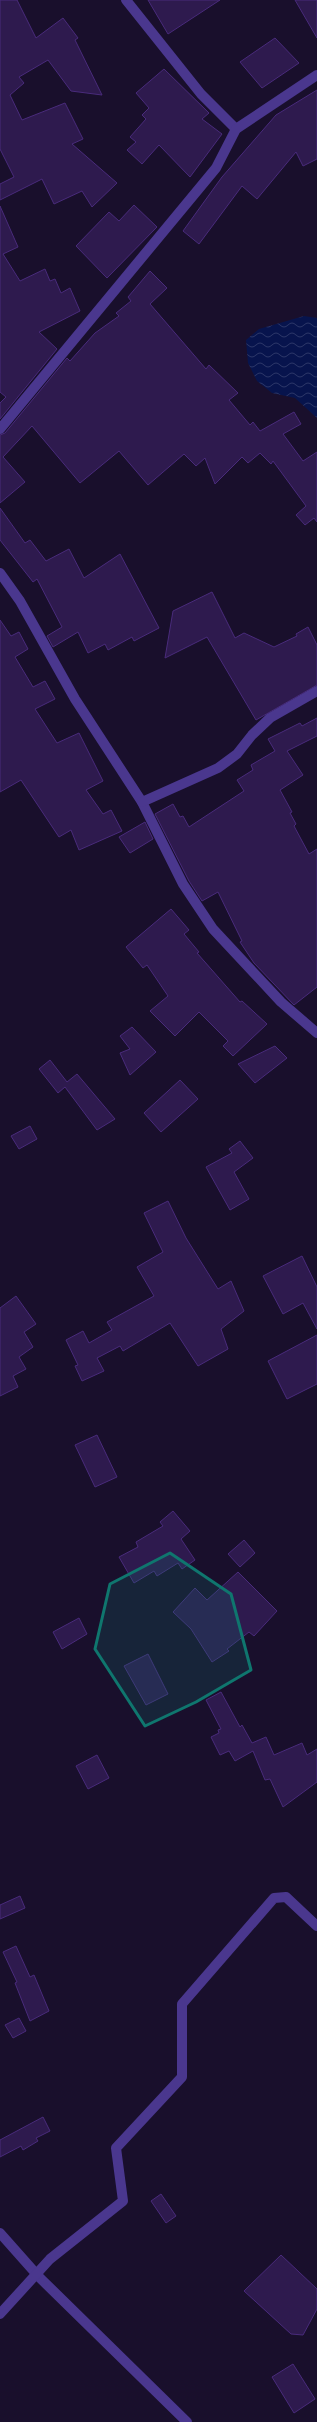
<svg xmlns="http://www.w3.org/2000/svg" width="317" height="2422" viewBox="0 0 317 2422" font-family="Jost,sans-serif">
<defs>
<pattern id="water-waves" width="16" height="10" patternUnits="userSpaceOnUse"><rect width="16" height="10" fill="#07144d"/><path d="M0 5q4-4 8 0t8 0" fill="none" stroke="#2b3668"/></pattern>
</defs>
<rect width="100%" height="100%" fill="#190f2c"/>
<!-- water -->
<polygon fill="url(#water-waves)" points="304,316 317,318 317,418 295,398 272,393 257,381 248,363 246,340 259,329"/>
<!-- building -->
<g fill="#2e1a4e" stroke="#492b7b">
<polygon points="0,0 17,0 36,38 63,18 78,38 75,40 102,95 71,91 48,60 19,77 24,83 10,95 22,120 65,103 83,139 72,144 117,183 92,207 82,191 54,204 42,179 0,200 0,184 14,177 0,149"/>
<polygon points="148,0 220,0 168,34"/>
<polygon points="295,0 317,0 317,38"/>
<polygon points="275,38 299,63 262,88 240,62"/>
<polygon points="164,69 209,113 202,119 222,134 190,177 159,145 142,164 127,150 136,142 130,137 146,119 142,115 149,108 136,93"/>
<polygon points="317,90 317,159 303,166 296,152 257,199 242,186 199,244 183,231 222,177 276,115"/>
<polygon points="134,205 157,227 107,278 76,246 109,212 119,221"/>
<polygon points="0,206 18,247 3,254 20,281 45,269 50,281 55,279 61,293 70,288 80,311 39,332 57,349 0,419 0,403 6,397 0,392"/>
<polygon points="150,271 167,288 150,304 206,369 209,365 238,393 229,400 250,425 253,422 260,431 294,412 301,424 283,434 303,461 317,452 317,522 314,518 305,525 296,515 306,506 273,461 271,464 260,453 248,463 242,457 215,484 205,458 196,466 184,454 148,485 119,451 80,483 32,426 3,457 25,482 0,503 0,435 5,433 67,358 70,361 95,333 119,316 116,313 131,301 128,297"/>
<polygon points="0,508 25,543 30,540 46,561 69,549 84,578 120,554 159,628 134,641 132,637 108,650 105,644 88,653 78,632 53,647 47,636 62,627 37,579 33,582 0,540"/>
<polygon points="212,592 235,638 244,633 274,647 297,636 296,634 308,627 317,645 317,685 256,720 207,637 165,658 173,611"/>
<polygon points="0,620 11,636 19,632 28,649 15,657 33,687 45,681 55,699 35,709 57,743 79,733 103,781 86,790 103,814 111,810 122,831 79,850 71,830 59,837 21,780 0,792"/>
<polygon points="317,718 317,736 287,751 303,775 280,790 292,812 290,813 296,824 294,826 309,854 317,849 317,987 294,1005 254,963 240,942 242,941 218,892 202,901 189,881 155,814 173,804 180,817 183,816 189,827 244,791 237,780 253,770 251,765 275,751 268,739 300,723 302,726"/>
<polygon points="145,822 153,839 130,853 119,837"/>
<polygon points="171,909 189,930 184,934 199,952 197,953 240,1002 242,1001 267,1024 233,1056 223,1046 228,1041 199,1012 175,1036 150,1011 168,996 147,965 143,968 126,947"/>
<polygon points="132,1027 156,1052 130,1075 120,1053 130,1049 120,1036"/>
<polygon points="275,1046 287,1058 255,1083 238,1064"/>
<polygon points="50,1060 67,1082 77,1074 115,1119 97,1130 65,1087 58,1093 39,1069"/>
<polygon points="180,1080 198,1099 161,1132 144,1113"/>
<polygon points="30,1126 37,1139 19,1149 11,1136"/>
<polygon points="240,1141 253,1158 234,1172 249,1199 230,1210 206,1167 232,1153 229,1149"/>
<polygon points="168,1201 186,1238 218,1289 231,1281 244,1311 221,1329 228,1349 198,1366 170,1323 123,1351 120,1346 97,1358 104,1371 82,1381 75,1366 78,1365 66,1340 83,1331 89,1343 112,1330 107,1322 154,1296 137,1267 163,1252 144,1213"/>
<polygon points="302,1256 317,1287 317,1329 303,1303 283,1314 263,1276"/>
<polygon points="16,1296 36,1324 24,1332 33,1347 19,1357 26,1369 13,1376 18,1387 0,1396 0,1308"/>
<polygon points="317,1335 317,1384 287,1399 268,1361"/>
<polygon points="97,1435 117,1477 95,1487 75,1445"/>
<polygon points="173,1511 190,1531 181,1539 195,1560 182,1569 178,1563 157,1576 154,1571 134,1583 119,1557 138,1547 136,1542 163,1526 160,1522"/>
<polygon points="244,1540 255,1553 240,1567 228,1554"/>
<polygon points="238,1572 277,1611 254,1636 249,1632 227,1649 229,1651 212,1662 191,1629 173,1612 195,1588 207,1600"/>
<polygon points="79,1618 87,1634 62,1649 53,1632"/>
<polygon points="148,1654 168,1694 146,1705 124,1666"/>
<polygon points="221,1692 240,1727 242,1725 252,1743 266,1737 274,1755 302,1743 307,1755 317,1749 317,1782 283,1807 270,1779 265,1780 253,1751 235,1761 229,1751 220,1755 211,1737 219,1733 218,1730 221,1729 206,1700"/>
<polygon points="97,1755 109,1778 88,1789 76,1766"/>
<polygon points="20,1896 25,1908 0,1919 0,1905"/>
<polygon points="16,1946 30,1977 34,1975 49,2011 30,2021 15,1983 17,1982 3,1952"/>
<polygon points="19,2018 26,2031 13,2038 5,2025"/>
<polygon points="43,2117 50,2131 36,2138 38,2141 23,2150 21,2146 0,2157 0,2140"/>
<polygon points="161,2194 176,2216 166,2223 151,2201"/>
<polygon points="281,2255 317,2289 317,2309 303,2335 291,2334 244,2291"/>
<polygon points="293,2364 315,2399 294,2413 272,2377"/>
</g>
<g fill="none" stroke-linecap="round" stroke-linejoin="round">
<!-- minor -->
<g stroke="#4a378e" stroke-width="10">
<polyline points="126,0 201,94 236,129"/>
<polyline points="0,429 216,168 236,129 317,75"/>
<polyline points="0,573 20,601 75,699 142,802 183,884 213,929 281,1002 317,1033"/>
<polyline points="142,802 218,768 237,754 252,735 270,718 317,691"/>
<polyline points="0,2233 39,2277 187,2422"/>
<polyline points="0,2314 50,2259 123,2201 116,2148 182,2077 182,2004 274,1898 286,1897 317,1926"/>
</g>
</g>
<!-- marked area -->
<path fill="#0f766e" fill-opacity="0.2" stroke="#0f766e" stroke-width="3" stroke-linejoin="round" d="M170,1553L231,1594L251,1670L196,1702L145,1726L95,1649L110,1584Z"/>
</svg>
